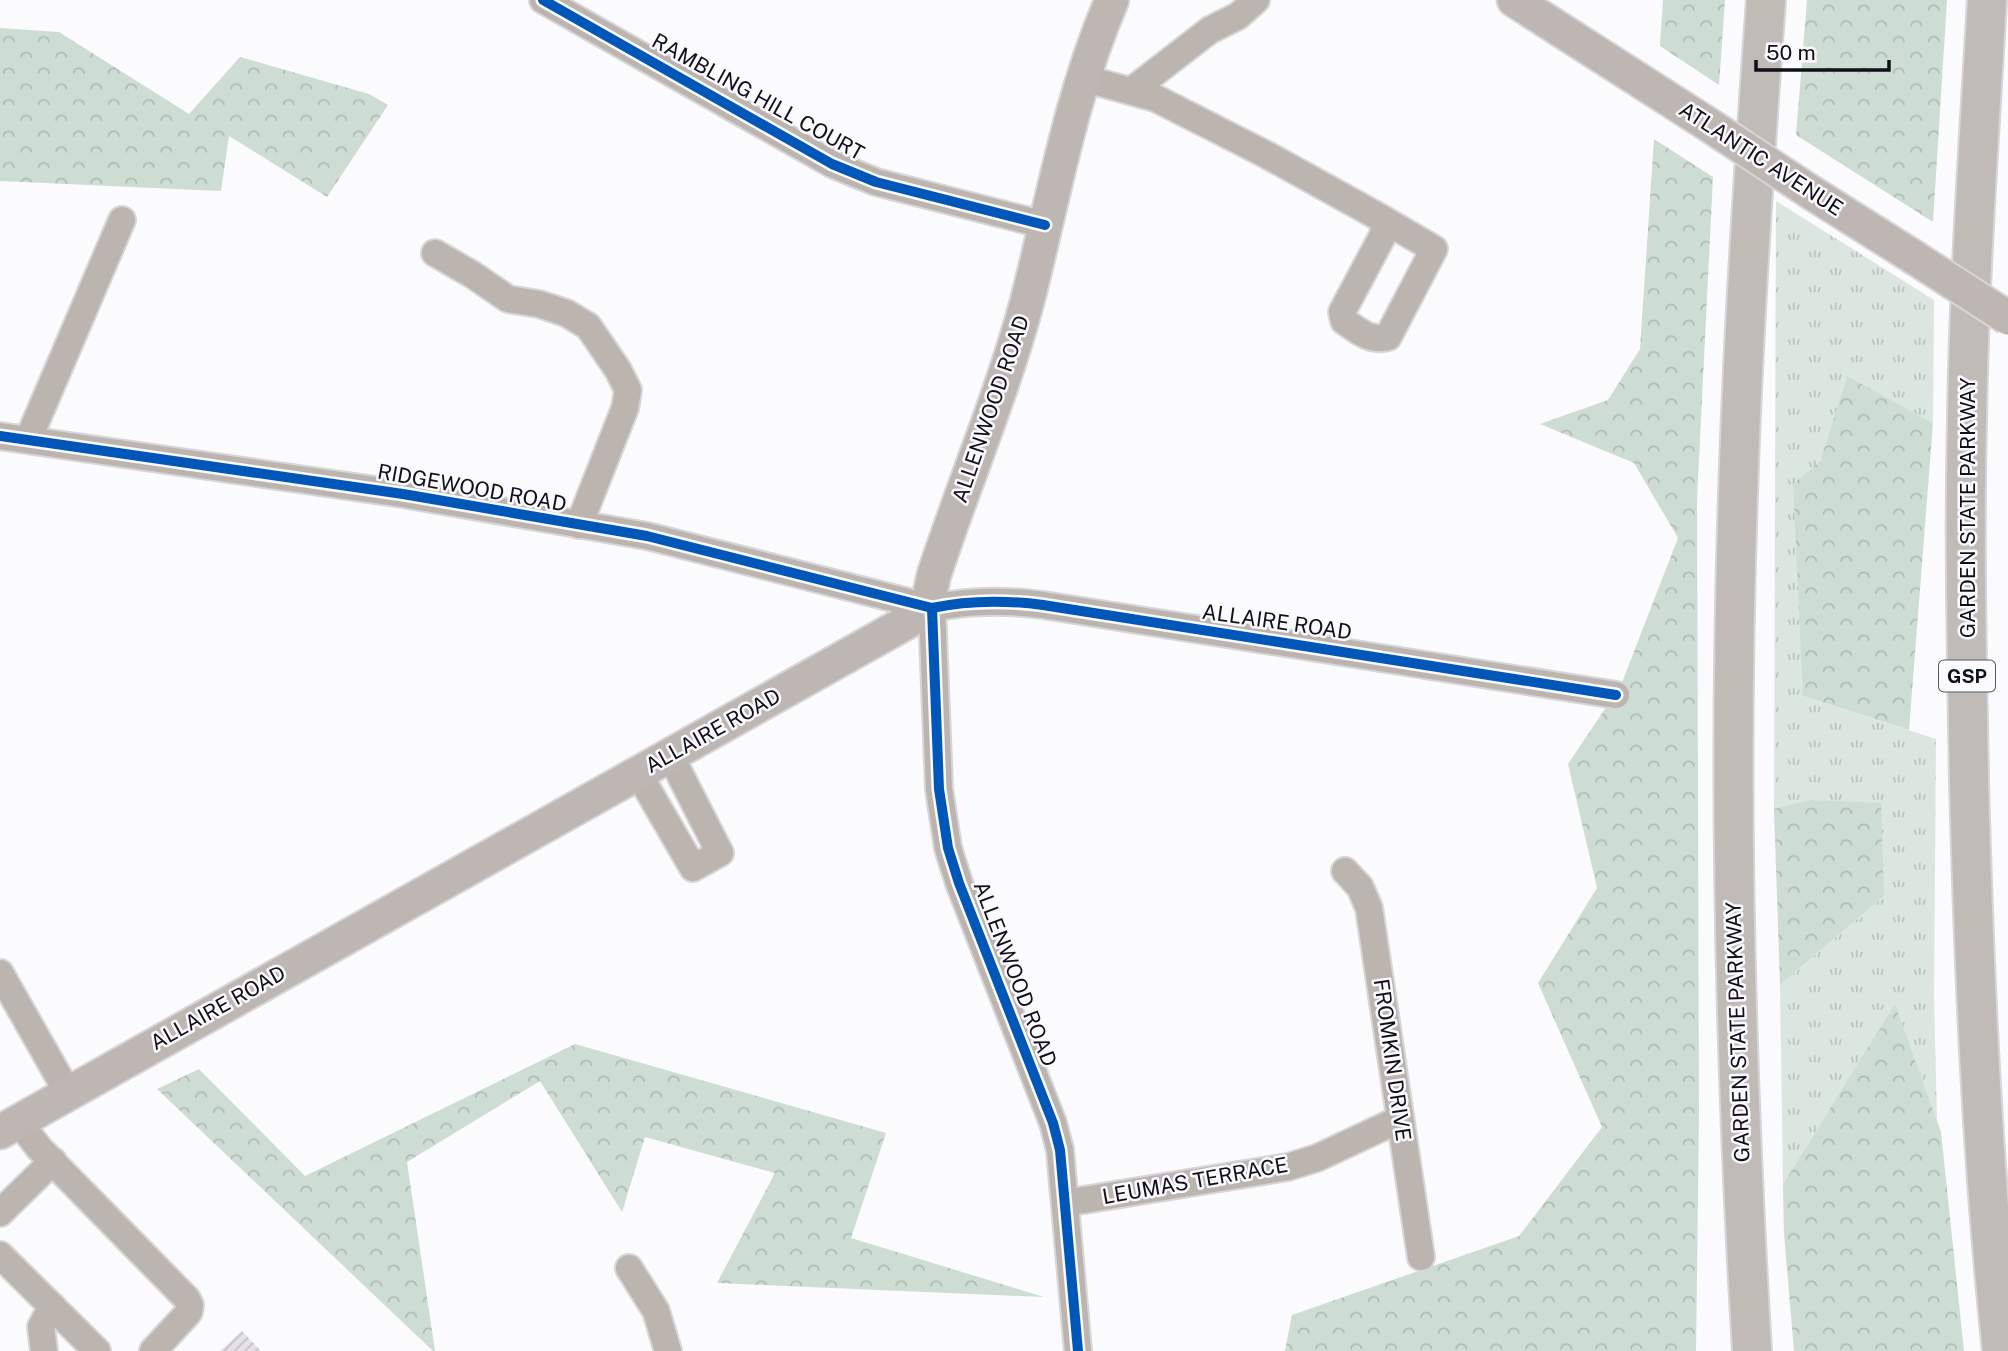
<svg xmlns="http://www.w3.org/2000/svg" width="2008" height="1351" viewBox="0 0 2008 1351" font-family="'Public Sans',sans-serif">
<defs>
<pattern id="grass-tufts" width="24" height="20" patternUnits="userSpaceOnUse" patternTransform="scale(1.75)"><rect width="24" height="20" fill="#dae6df"/><path d="M3 7l-1-3M5 7V3M7 7l1-3M15 17l-1-3M17 17v-4M19 17l1-3" fill="none" stroke="#bac4bf"/></pattern>
<pattern id="forest-crowns" width="20" height="18" patternUnits="userSpaceOnUse" patternTransform="scale(1.75)"><rect width="20" height="18" fill="#cdddd4"/><path d="M2 6a3 3 0 1 1 6 0M12 15a3 3 0 1 1 6 0" fill="none" stroke="#afbcb5"/></pattern>
<pattern id="building-hatch" width="6" height="6" patternUnits="userSpaceOnUse" patternTransform="scale(1.75)"><rect width="6" height="6" fill="#e4e2e8"/><path d="M-1 1l2-2M0 6l6-6M5 7l2-2" fill="none" stroke="#c3c1c6"/></pattern>
<filter id="shadow"><feDropShadow dx="4.5" dy="8" stdDeviation="0" flood-color="#0004"/></filter>
</defs>
<rect width="100%" height="100%" fill="#fbfafd"/>
<!-- grass -->
<polygon fill="url(#grass-tufts)" points="1776,201 1934,300 1933,423 1847,377 1820,462 1803,696 1936,739 1934,995 1937,1122 1895,1005 1783,1184 1780,985 1884,896 1774,809"/>
<!-- forest -->
<g fill="url(#forest-crowns)">
<polygon points="1663,0 1725,0 1719,85 1660,46"/>
<polygon points="1807,0 1947,0 1933,222 1796,135"/>
<polygon points="0,28 59,32 189,114 240,57 369,94 388,105 327,197 229,136 221,191 0,181"/>
<polygon points="1654,139 1713,177 1697,500 1699,1113 1696,1351 1285,1351 1292,1315 1519,1236 1602,1127 1538,983 1597,888 1568,764 1621,685 1678,538 1634,463 1540,424 1608,400 1640,349"/>
<polygon points="1847,376 1933,423 1909,730 1803,696 1793,484 1820,462"/>
<polygon points="1810,800 1881,803 1884,896 1780,985 1774,809"/>
<polygon points="1895,1004 1941,1132 1964,1351 1794,1351 1784,1234 1783,1184"/>
<polygon points="575,1044 886,1133 851,1238 1044,1297 717,1283 775,1173 645,1137 622,1212 540,1081 407,1162 435,1351 433,1351 157,1089 199,1069 305,1176"/>
</g>
<!-- building -->
<polygon fill="url(#building-hatch)" filter="url(#shadow)" points="242,1331 261,1351 220,1351"/>
<g fill="none" stroke-linecap="round" stroke-linejoin="round">
<!-- minor casing -->
<g stroke="#d6d5d8" stroke-width="30">
<g id="minor">
<polyline points="543,0 832,164 876,182 1045,225"/>
<path d="M1083,78L1155,98L1267,155L1381,218L1384,225L1383,235L1342,312L1344,321C1358,331 1372,342 1388,337L1434,249L1381,218"/>
<polyline points="1131,91 1210,30 1238,16 1256,0"/>
<polyline points="435,253 473,275 508,299 539,304 566,313 588,326 618,370 628,390 625,408 579,525"/>
<path d="M0,436L403,494L647,536L932,608C969,600 1005,600 1043,605L1616,695"/>
<polyline points="28,440 122,220"/>
<polyline points="932,608 939,789 948,848 959,883 1053,1123 1060,1150 1078,1351"/>
<polyline points="638,773 693,868 720,853 670,755"/>
<polyline points="1345,871 1360,887 1369,908 1421,1257"/>
<polyline points="0,973 68,1093"/>
<polyline points="19,1122 39,1148 187,1299 190,1305 189,1312 153,1351"/>
<polyline points="1065,1203 1288,1167 1317,1158 1400,1119"/>
<polyline points="0,1213 53,1161"/>
<polyline points="0,1255 97,1351"/>
<polyline points="629,1268 656,1311 668,1351"/>
<polyline points="44,1351 41,1327 52,1306"/>
</g>
</g>
<!-- major casing -->
<g stroke="#d6d5d8" stroke-width="37">
<g id="major">
<polyline points="1514,0 1706,123"/>
<polyline points="1812,193 1915,258"/>
<path d="M0,1132L932,608L930,593L934,575C964,483 1002,395 1027,302C1053,201 1070,97 1112,0"/>
</g>
</g>
<!-- highway casing -->
<g stroke="#d6d5d8" stroke-width="42">
<g id="highway">
<path d="M1987,0C1979,140 1969,280 1967,421C1964,541 1967,661 1969,781C1974,971 1982,1162 2002,1351"/>
<path d="M1752,1351C1735,1066 1728,780 1738,495C1743,330 1754,165 1766,0"/>
</g>
</g>
<!-- minor -->
<use href="#minor" stroke="#bbb4af" stroke-width="26"/>
<!-- major -->
<use href="#major" stroke="#beb6b2" stroke-width="33"/>
<!-- highway -->
<use href="#highway" stroke="#c1bbb8" stroke-width="38"/>
<!-- major-bridge casing -->
<g stroke="#d6d5d8" stroke-width="37" stroke-linecap="butt">
<g id="major-bridge">
<polyline points="1706,123 1812,193"/>
<polyline points="1915,258 2008,318"/>
</g>
</g>
<!-- major-bridge -->
<use href="#major-bridge" stroke="#beb6b2" stroke-width="33"/>
<!-- cycleway casing -->
<g stroke="#faf9fe" stroke-width="15">
<g id="cycleway">
<polyline points="543,0 832,164 876,182 1045,225"/>
<path d="M0,436L403,494L647,536L932,608C969,600 1005,600 1043,605L1616,695"/>
<polyline points="932,608 939,789 948,848 959,883 1053,1123 1060,1150 1078,1351"/>
</g>
</g>
<!-- cycleway -->
<use href="#cycleway" stroke="#0057b8" stroke-width="10"/>
</g>
<g text-anchor="middle" stroke-width="5" stroke-linejoin="round" paint-order="stroke">
<!-- shield labels -->
<rect fill="#faf9fe" stroke="#57555d" stroke-width="2" x="1939" y="660.5" width="56" height="31" rx="5"/>
<g font-size="19" font-weight="bold" fill="#110f18">
<text x="1967" y="683">GSP</text>
</g>
<!-- street labels -->
<g font-size="21" fill="#110f18" stroke="#faf9fe">
<text transform="translate(758 97) rotate(29)" y="7">RAMBLING HILL COURT</text>
<text transform="translate(1761 159) rotate(33)" y="7">ATLANTIC AVENUE</text>
<text transform="translate(991 409) rotate(-71)" y="7">ALLENWOOD ROAD</text>
<text transform="translate(472 488) rotate(10)" y="7">RIDGEWOOD ROAD</text>
<text transform="translate(1968 508) rotate(-90)" y="7">GARDEN STATE PARKWAY</text>
<text transform="translate(1277 622) rotate(8)" y="7">ALLAIRE ROAD</text>
<text transform="translate(713 731) rotate(-29)" y="7">ALLAIRE ROAD</text>
<text transform="translate(1015 974) rotate(69)" y="7">ALLENWOOD ROAD</text>
<text transform="translate(218 1008) rotate(-29)" y="7">ALLAIRE ROAD</text>
<text transform="translate(1738 1032) rotate(-92)" y="7">GARDEN STATE PARKWAY</text>
<text transform="translate(1392 1060) rotate(82)" y="7">FROMKIN DRIVE</text>
<text transform="translate(1195 1181) rotate(-10)" y="7">LEUMAS TERRACE</text>
</g>
</g>
<!-- scale -->
<path d="M1756 60v10h133v-10" fill="none" stroke="#110f18" stroke-width="3.5"/>
<text x="1766" y="60" font-size="21" fill="#110f18" stroke="#faf9fe" stroke-width="5" paint-order="stroke">50 m</text>
</svg>
